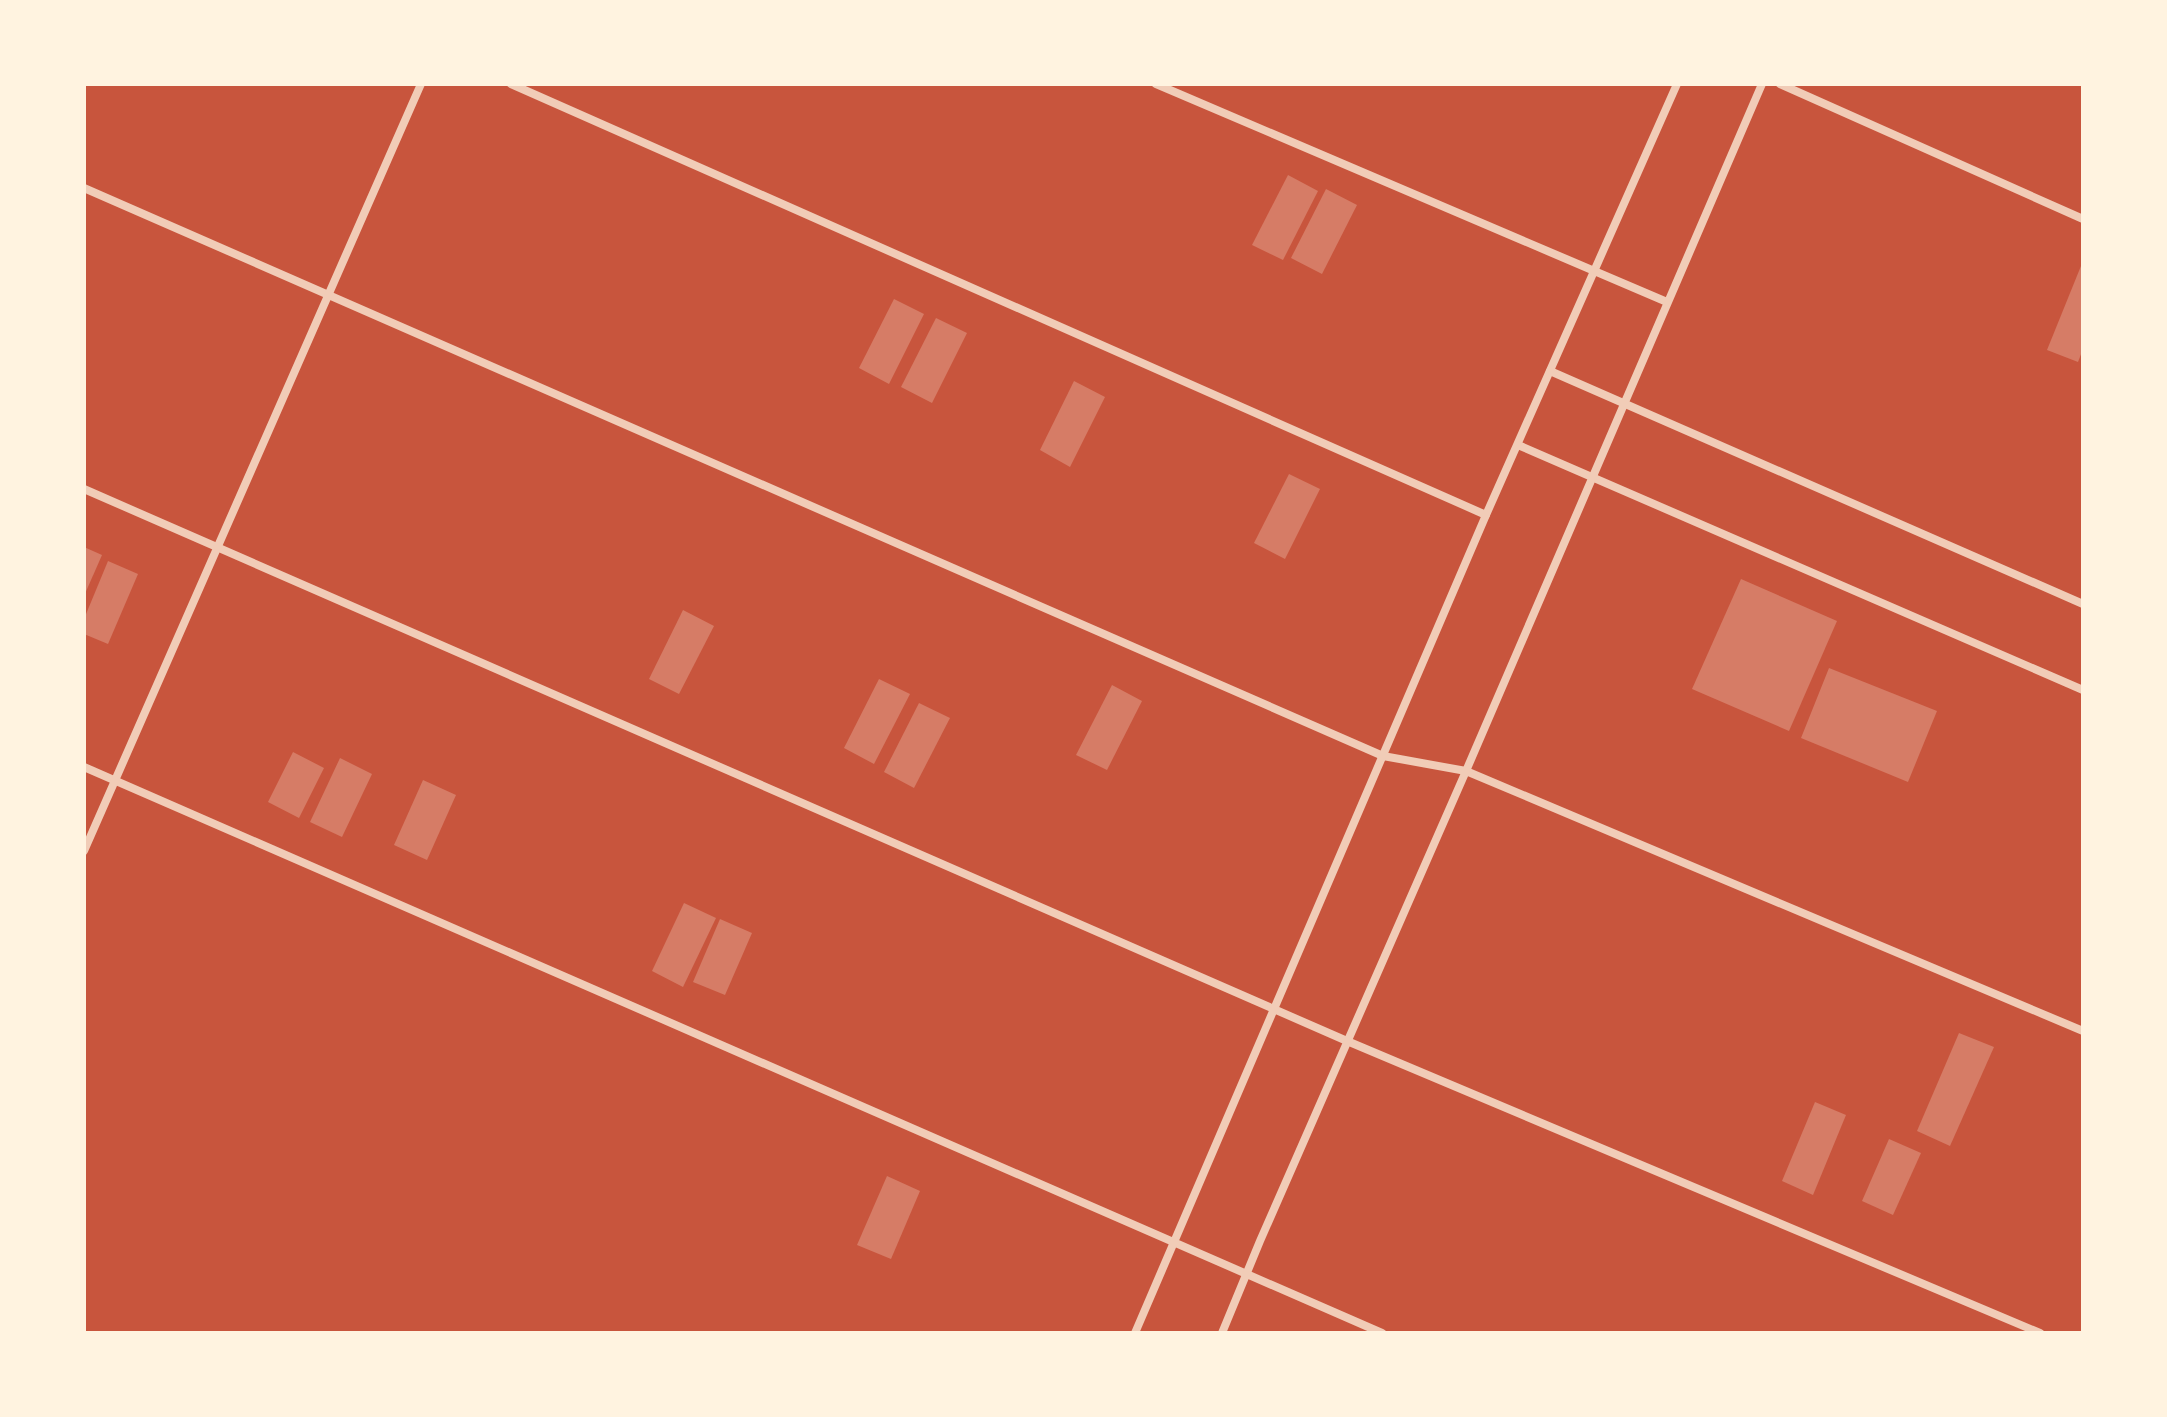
<svg xmlns="http://www.w3.org/2000/svg" width="2167" height="1417" viewBox="0 0 2167 1417" font-family="'Fira Sans',sans-serif">
<rect width="100%" height="100%" fill="#c8553d"/>
<!-- building -->
<g fill="#d67c66">
<polygon points="1288,175 1318,191 1283,260 1252,245"/>
<polygon points="1326,189 1357,205 1322,274 1291,258"/>
<polygon points="2083,261 2083,349 2078,362 2047,350"/>
<polygon points="894,299 924,314 889,384 859,368"/>
<polygon points="936,318 967,333 932,403 901,387"/>
<polygon points="1074,381 1105,397 1070,467 1040,450"/>
<polygon points="1289,474 1320,489 1285,559 1254,543"/>
<polygon points="84,547 102,555 84,596"/>
<polygon points="108,561 138,574 108,644 84,634 84,619"/>
<polygon points="1741,579 1837,621 1789,731 1692,689"/>
<polygon points="683,610 714,626 679,694 649,679"/>
<polygon points="1829,668 1937,711 1908,782 1801,738"/>
<polygon points="879,679 910,694 874,764 844,748"/>
<polygon points="1112,685 1142,701 1107,770 1076,755"/>
<polygon points="919,703 950,718 914,788 884,772"/>
<polygon points="293,752 324,768 299,818 268,802"/>
<polygon points="340,758 372,774 342,837 310,822"/>
<polygon points="423,780 456,795 427,860 394,845"/>
<polygon points="684,903 716,918 683,987 652,971"/>
<polygon points="720,919 752,933 725,995 693,982"/>
<polygon points="1959,1033 1994,1047 1950,1146 1917,1131"/>
<polygon points="1815,1102 1846,1115 1813,1195 1782,1181"/>
<polygon points="1889,1139 1921,1153 1893,1215 1862,1201"/>
<polygon points="887,1176 920,1191 891,1259 857,1245"/>
</g>
<g fill="none" stroke-linecap="round" stroke-linejoin="round">
<!-- minor -->
<g stroke="#f1ccb7" stroke-width="8">
<polyline points="511,84 1486,515"/>
<polyline points="1156,84 1667,302"/>
<polyline points="1780,84 2083,219"/>
<polyline points="84,188 1383,756 1466,771 2083,1031"/>
<polyline points="1550,371 2083,604"/>
<polyline points="1518,445 2083,690"/>
<polyline points="84,489 1347,1041 2040,1333"/>
<polyline points="84,767 1382,1333"/>
<polyline points="84,851 421,84"/>
<polyline points="1135,1333 1486,515 1677,84"/>
<polyline points="1222,1333 1260,1241 1466,771 1762,84"/>
</g>
</g>
<!-- border -->
<rect width="2167" height="1417" fill="none" stroke="#fff3e0" stroke-width="172"/>
</svg>
